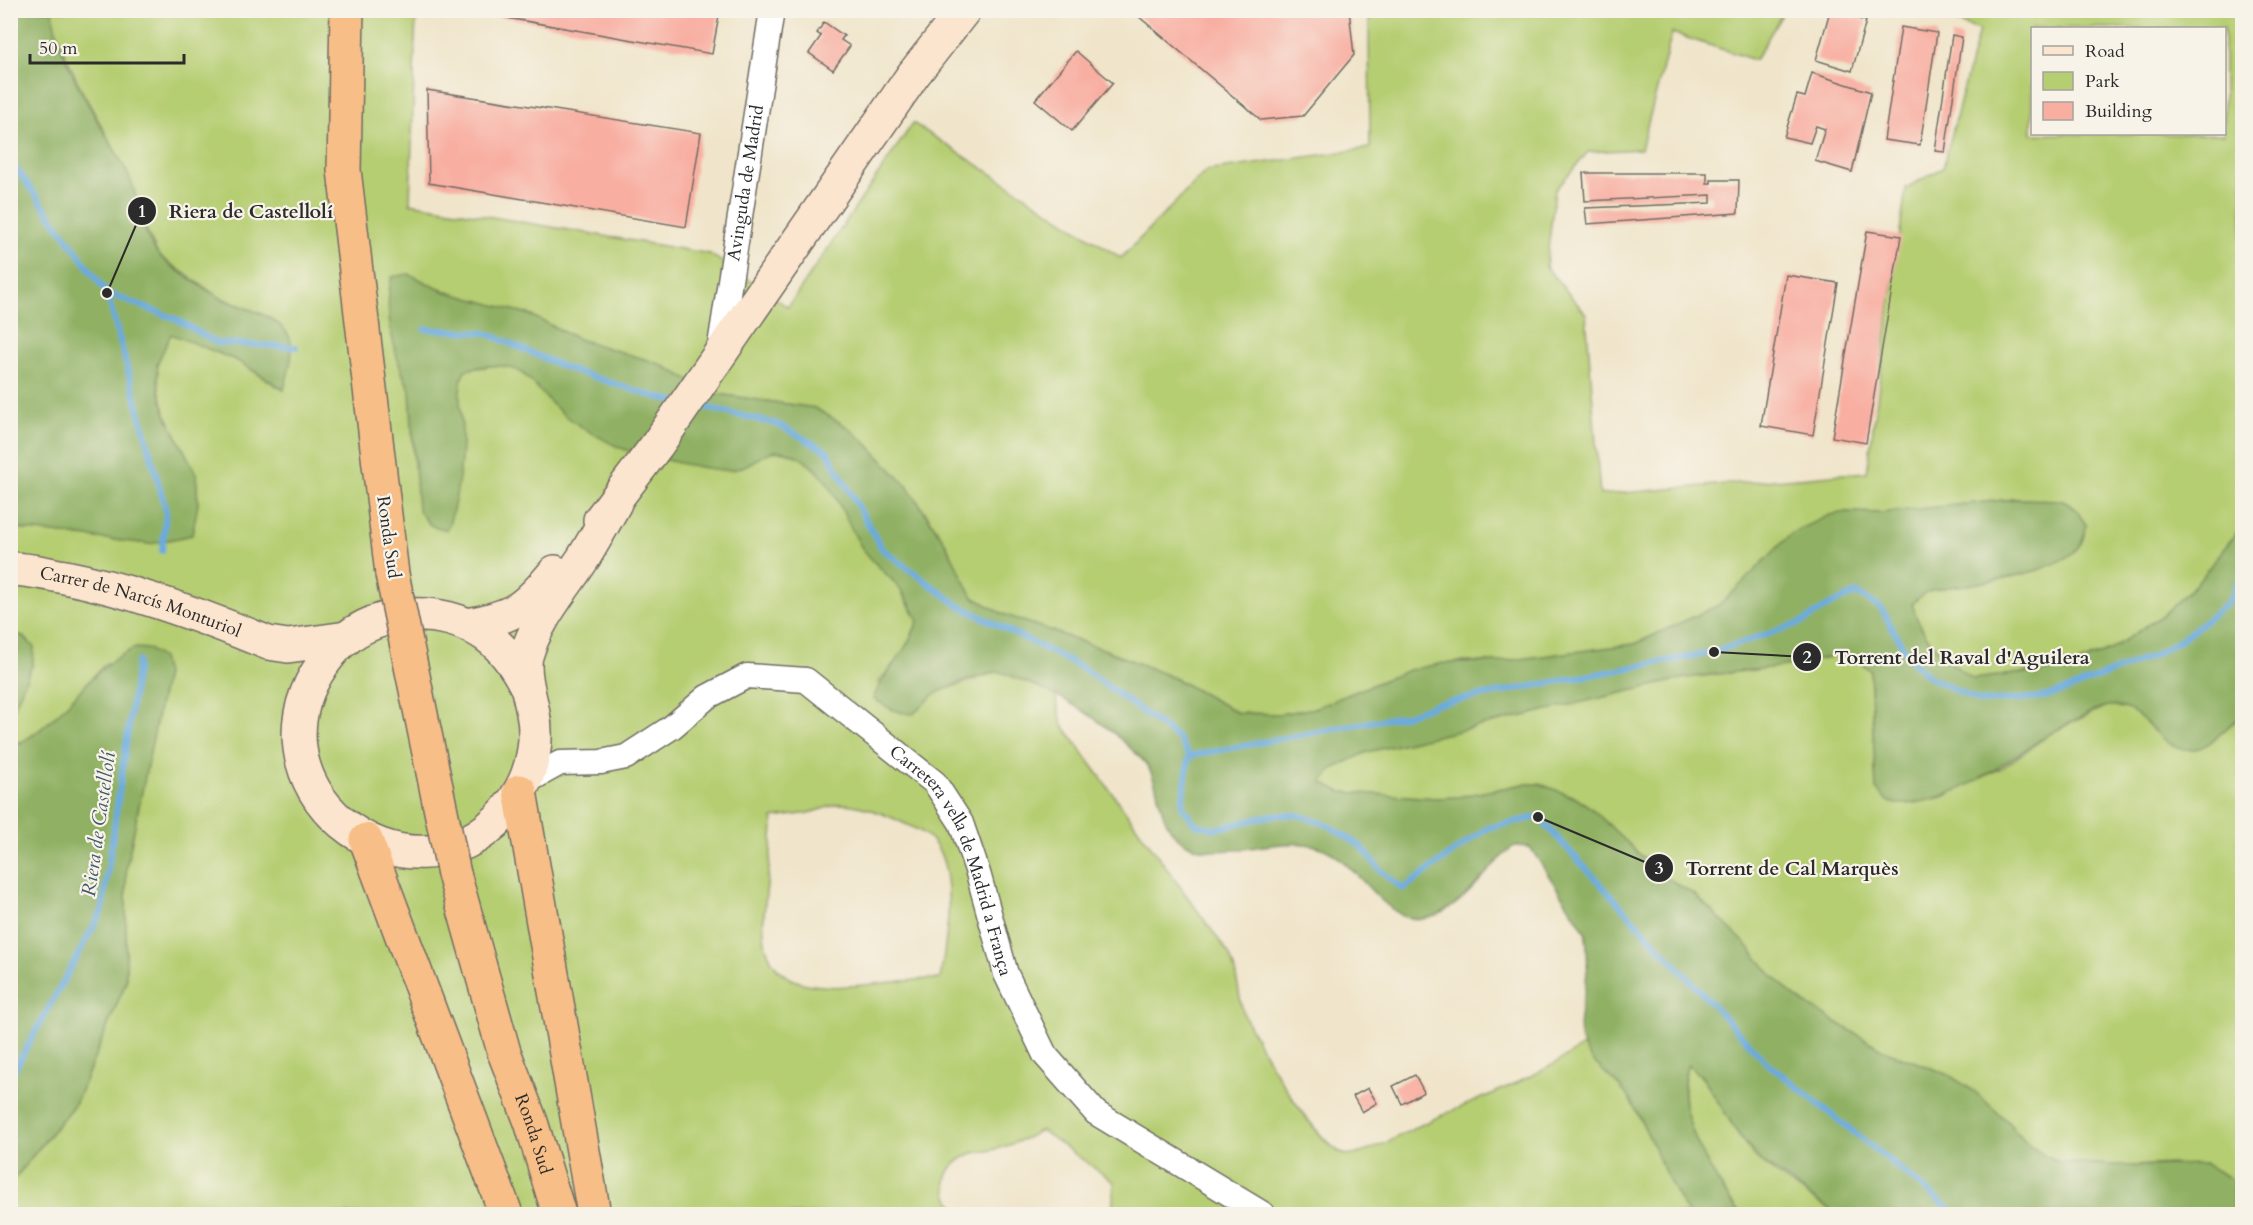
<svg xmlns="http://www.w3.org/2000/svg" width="2253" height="1225" viewBox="0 0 2253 1225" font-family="Cardo,serif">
<rect width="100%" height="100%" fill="#f7f3e8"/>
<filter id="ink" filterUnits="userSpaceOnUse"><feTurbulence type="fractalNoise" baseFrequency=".0167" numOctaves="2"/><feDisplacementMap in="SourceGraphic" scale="12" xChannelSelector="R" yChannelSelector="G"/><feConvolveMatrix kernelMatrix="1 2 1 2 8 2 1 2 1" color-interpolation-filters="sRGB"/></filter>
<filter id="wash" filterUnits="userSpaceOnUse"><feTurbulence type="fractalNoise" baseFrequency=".008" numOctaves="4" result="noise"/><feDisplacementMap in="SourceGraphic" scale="24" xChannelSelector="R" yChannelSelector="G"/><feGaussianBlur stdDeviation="1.35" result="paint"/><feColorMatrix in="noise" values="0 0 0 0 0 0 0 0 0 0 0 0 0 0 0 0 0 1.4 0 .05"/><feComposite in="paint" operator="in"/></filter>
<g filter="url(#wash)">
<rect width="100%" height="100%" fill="#f0e5ca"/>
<!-- green -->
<g fill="#b6ce72" stroke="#707c4e" stroke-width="1.5" fill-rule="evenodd">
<path d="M52,11H416L410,203L710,254L788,307L913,123L1121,258L1206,171L1370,148L1369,11H1784L1755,60L1672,33L1641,149L1588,152L1555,190L1546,267L1586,314L1600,495L1867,472L1906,188L1943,168L1979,30L1925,11H2242V526L2196,584L2164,614L2110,650L2067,668L1973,679C1944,659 1922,640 1912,604C1930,584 1941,589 1966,585C1995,580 2066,571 2081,543C2084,538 2085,530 2086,525L2075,508L2061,500L2014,499L1880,513L1846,512L1759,569L1721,604L1635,644L1498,662H1459L1409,670L1315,708L1280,714L1238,713L1174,678L1103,649L1003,614L972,597L944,540L907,486L863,440L846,426L815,408L717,394L657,363L578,339L528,314L462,297L426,284L403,375L410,390L414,467L456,495L462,442L458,384L465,370L502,364L517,369L531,379L554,404L619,447L689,464L733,470L768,451L786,452L801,458L826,479L862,548L898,586L918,621L905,649L879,682L913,714L935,693L999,671L1055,694L1062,724L1229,954C1239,976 1237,991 1243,1011C1252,1038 1321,1154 1348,1155C1367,1156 1411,1129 1431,1120C1483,1097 1536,1078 1583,1046C1596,1063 1614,1077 1627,1094C1653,1132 1662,1177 1689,1214H1112L1114,1182L1041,1130C1024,1140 1007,1147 988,1151C982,1152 975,1152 970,1154C939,1169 940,1193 961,1214H11V1183L76,1102L126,982V869L166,674L106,663C79,690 54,724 20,743L11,738L10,715L33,663L24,637L11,632V528L150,544L198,504L196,474L165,413L159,389L157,364L171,333L238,361L283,390L269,317L219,297L158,255L137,209L133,186L125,168L81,89L66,56L54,25ZM2032,28H2224V134H2032ZM838,804C859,804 876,811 895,819C909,826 925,831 934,843C958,873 946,944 940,979C876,976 755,1023 764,915C766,882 773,851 773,818L809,813Z"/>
<polygon points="1848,653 1870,670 1876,789 1909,804 1943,797 2003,767 2053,732 2108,705 2128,709 2143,717 2154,732 2242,717 2242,1214 2234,1214 2233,1180 2172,1164 2132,1166 2057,1162 2030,1146 2007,1121 1974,1091 1947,1074 1883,1050 1796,998 1771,974 1746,944 1695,895 1659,873 1590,807 1574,797 1540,784 1524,784 1458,797 1437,798 1341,792 1322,782 1332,769 1367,752 1686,678 1785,666"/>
<path d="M1688,1064C1715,1086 1726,1120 1747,1147C1767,1173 1809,1195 1836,1214H1740C1712,1176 1671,1113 1688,1064Z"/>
</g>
<!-- forest -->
<g fill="#90b164" stroke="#5e6e48" stroke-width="1.5">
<path d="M11,10L52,11C59,60 91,108 115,151C121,162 128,172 132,184C139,203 144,240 159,255C169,266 205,289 219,297C241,309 271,311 287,333C298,348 287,374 284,390L238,361L171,334L157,364L159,389L165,413L196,474L198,504L192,535L150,544L11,528Z"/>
<path d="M409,274L443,291L528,314L578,339L657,363L717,394L815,408L846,426L863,440L907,486L944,541L973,597L1003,614L1103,649L1174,678L1238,713L1280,714L1315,708L1409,670L1444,663L1498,662L1635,644L1721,604L1792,533L1830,515L1846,512L1880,513L2014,499L2061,500L2075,508L2086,525C2085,530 2084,538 2081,543C2066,571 1995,580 1966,585C1941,589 1931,584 1912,604C1922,640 1944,659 1973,679L2067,668L2110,650L2164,614L2196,584L2242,526V717C2226,724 2212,748 2194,749C2155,754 2151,705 2109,706C2098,706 2082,717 2072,722C2017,748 1983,789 1920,802C1911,803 1897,806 1889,802C1884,799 1879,792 1876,789L1870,670L1848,653L1785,666L1686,678L1367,752L1332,769L1322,782L1341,792L1437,798L1458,797L1524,784H1540L1574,797L1590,807L1659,873L1695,895L1746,944L1771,974L1796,998L1883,1050L1947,1074L1974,1091L2007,1121L2030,1146L2057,1162L2132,1166L2205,1164L2233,1180L2234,1214H1836L1758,1159L1737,1132L1701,1075L1688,1065C1669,1110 1714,1178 1740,1214H1689C1663,1178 1652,1135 1628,1097C1616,1078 1591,1066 1583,1045C1574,1025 1584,1002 1586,982C1588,965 1588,948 1585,931L1530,847L1514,846C1489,865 1473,895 1445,911C1389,945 1364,861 1319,847C1278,834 1220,864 1185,843C1155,824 1163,790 1148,767C1142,758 1133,751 1126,744C1094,714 1059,694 1018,679C1012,677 1003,671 997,672C982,674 950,686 937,693C929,697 921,708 913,714C896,713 887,708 873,698C885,670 909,651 918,620C912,608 907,596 897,585C886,573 873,563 863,549C842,518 837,482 804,460C768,437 763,463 733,470C718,473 635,454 618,447C602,439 582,428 567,417C525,385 530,354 465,370C455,392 463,414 462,438C462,464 456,506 447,530L430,525L418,510L410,390C395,361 382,308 392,277Z"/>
<polygon points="11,632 24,637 34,647 33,663 11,715"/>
<path d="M135,648L149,649L162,658L166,674L126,869V982L76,1102L11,1183V738L20,743C65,719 88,668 135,648Z"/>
</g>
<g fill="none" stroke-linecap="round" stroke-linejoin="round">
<!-- stream -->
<g stroke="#6aabde" stroke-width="6">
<polyline points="10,160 107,293 166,511 162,551"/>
<polyline points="107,293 178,320 217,343 296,347"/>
<polyline points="425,329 486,333 566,368 646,394 674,401"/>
<polyline points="695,405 777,424 827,451 882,549 958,605 1083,668 1179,739 1189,756"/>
<polyline points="1189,756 1407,715 1437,704 1714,652 1803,622 1828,606 1856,593 1881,608 1909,658 1929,677 1981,702 2043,697 2070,689 2152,656 2179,641 2228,603 2242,575"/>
<polyline points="1189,756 1182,806 1195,824 1215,829 1273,815 1298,815 1328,825 1362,847 1379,869 1403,889 1487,828 1538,817 1766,1062 1956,1214"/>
<polyline points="10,1078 102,911 138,661"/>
</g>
</g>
<g id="blocks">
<!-- building -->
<g fill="#f8afa2">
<polygon points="462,10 720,10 712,54"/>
<polygon points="1131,10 1349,10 1354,55 1303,116 1261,120"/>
<polygon points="1830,11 1866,21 1852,71 1816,60"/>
<polygon points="824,22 844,36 841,40 850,46 833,70 809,53 821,36 817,33"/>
<polygon points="1901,27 1937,33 1920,145 1884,140"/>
<polygon points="1952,35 1962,37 1945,152 1935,151"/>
<polygon points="1076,51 1113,83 1072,131 1035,100"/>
<polygon points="1812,73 1871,92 1852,172 1815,161 1825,129 1816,126 1810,143 1784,137 1797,95 1805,97"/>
<polygon points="427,90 701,133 686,227 429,183"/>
<polygon points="1583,173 1707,173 1707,183 1711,183 1711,180 1739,180 1738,213 1587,224 1585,208 1711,203 1711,195 1585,201"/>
<polygon points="1867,231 1901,236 1866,443 1832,437"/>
<polygon points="1786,275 1838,283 1813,435 1761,426"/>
<polygon points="1415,1075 1424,1092 1402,1104 1393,1086"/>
<polygon points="1368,1088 1377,1103 1362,1112 1353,1096"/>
</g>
</g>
</g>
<g filter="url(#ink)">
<use href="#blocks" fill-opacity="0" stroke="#706c63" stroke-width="1.5"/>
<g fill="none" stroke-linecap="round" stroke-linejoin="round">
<!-- street casing -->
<g stroke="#706c63" stroke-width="27">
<g id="street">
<path id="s1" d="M719,352L772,10"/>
<path id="s2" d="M524,783L560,763L601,762L626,757L672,727L707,697L747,676L806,680L935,783L961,823L978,873L1006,974L1045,1055L1096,1113L1263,1214"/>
</g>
</g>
<!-- secondary casing -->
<g stroke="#706c63" stroke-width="36">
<g id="secondary">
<polyline points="600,520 657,445 913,75 964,10"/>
<path id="s3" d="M10,569C29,569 47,574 65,577C135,591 203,616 268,643L288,646L347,638"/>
<path d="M468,625C515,616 524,609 555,572"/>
<path d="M528,689C518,669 506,650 487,636C441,603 368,608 331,653C225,783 409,924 506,811C529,785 540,747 533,713C530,696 522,673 526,656C536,620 564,588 584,557C595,539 605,521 615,503"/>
</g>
</g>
<!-- highway casing -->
<g stroke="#706c63" stroke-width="36">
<g id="highway">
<polyline points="347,10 344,170 392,574"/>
<polyline points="520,791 594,1214"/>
<polyline points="366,840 506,1214"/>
<path id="s4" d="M454,874L504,1052L531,1122L559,1214"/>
</g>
</g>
<!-- street -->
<use href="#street" stroke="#fff" stroke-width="24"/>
<!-- secondary -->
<use href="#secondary" stroke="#fce5cf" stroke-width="33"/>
<!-- highway -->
<use href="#highway" stroke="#f7be87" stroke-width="33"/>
<!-- highway-bridge casing -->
<g stroke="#706c63" stroke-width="36" stroke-linecap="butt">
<polyline id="highway-bridge" points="392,574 454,874"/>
</g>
<!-- highway-bridge -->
<use href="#highway-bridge" stroke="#f7be87" stroke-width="33"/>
</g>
</g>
<g text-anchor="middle" stroke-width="4.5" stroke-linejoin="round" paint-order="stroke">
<!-- street labels -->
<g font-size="18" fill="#2b2b2b" stroke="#f7f3e8">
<text dy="6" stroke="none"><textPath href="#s1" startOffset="171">Avinguda de Madrid</textPath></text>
<text transform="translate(389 537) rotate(82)" y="6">Ronda Sud</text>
<text dy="6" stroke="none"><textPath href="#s3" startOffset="135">Carrer de Narcís Monturiol</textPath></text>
<text dy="6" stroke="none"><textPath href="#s2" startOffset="554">Carretera vella de Madrid a França</textPath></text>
<text dy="6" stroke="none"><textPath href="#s4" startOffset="272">Ronda Sud</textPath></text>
</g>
<!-- water labels -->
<g font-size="20" font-style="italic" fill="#41586a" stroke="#f7f3e8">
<text transform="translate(98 824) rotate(-82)" y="7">Riera de Castellolí</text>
</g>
</g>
<!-- callouts -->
<path fill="none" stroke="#2b2b2b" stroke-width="2" d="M107 293L142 211M1714 652L1807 657M1538 817L1659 868"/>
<g fill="#2b2b2b" stroke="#f7f3e8" stroke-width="2">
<circle cx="107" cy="293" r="6"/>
<circle cx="1714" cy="652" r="6"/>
<circle cx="1538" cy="817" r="6"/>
<circle cx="142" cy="211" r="15"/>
<circle cx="1807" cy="657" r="15"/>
<circle cx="1659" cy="868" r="15"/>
</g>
<g font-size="18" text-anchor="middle" font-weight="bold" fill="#fff">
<text x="142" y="217">1</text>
<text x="1807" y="663">2</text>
<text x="1659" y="874">3</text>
</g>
<g font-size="20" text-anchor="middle" font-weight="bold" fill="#2b2b2b" stroke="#f7f3e8" stroke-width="4.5" stroke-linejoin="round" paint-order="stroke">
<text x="251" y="218">Riera de Castellolí</text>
<text x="1962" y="664">Torrent del Raval d'Aguilera</text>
<text x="1792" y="875">Torrent de Cal Marquès</text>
</g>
<!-- margin -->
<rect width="2253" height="1225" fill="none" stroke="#f7f3e8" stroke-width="36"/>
<!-- legend -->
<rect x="2031" y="27" width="195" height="108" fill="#f7f3e8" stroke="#a5a39c" stroke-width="1.5"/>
<rect x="2043" y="46" width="30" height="9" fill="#fce5cf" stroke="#a5a39c" stroke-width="1.5"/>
<text x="2085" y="57" font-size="18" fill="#2b2b2b">Road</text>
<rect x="2043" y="72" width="30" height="18" fill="#b6ce72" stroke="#a5a39c" stroke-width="1.5"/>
<text x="2085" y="87" font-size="18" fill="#2b2b2b">Park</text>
<rect x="2043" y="102" width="30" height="18" fill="#f8afa2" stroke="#a5a39c" stroke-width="1.5"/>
<text x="2085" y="117" font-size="18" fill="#2b2b2b">Building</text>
<!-- scale -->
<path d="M30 54v9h154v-9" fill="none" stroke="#2b2b2b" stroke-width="3"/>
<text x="39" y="54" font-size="18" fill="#2b2b2b" stroke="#f7f3e8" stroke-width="4.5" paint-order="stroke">50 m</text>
</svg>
